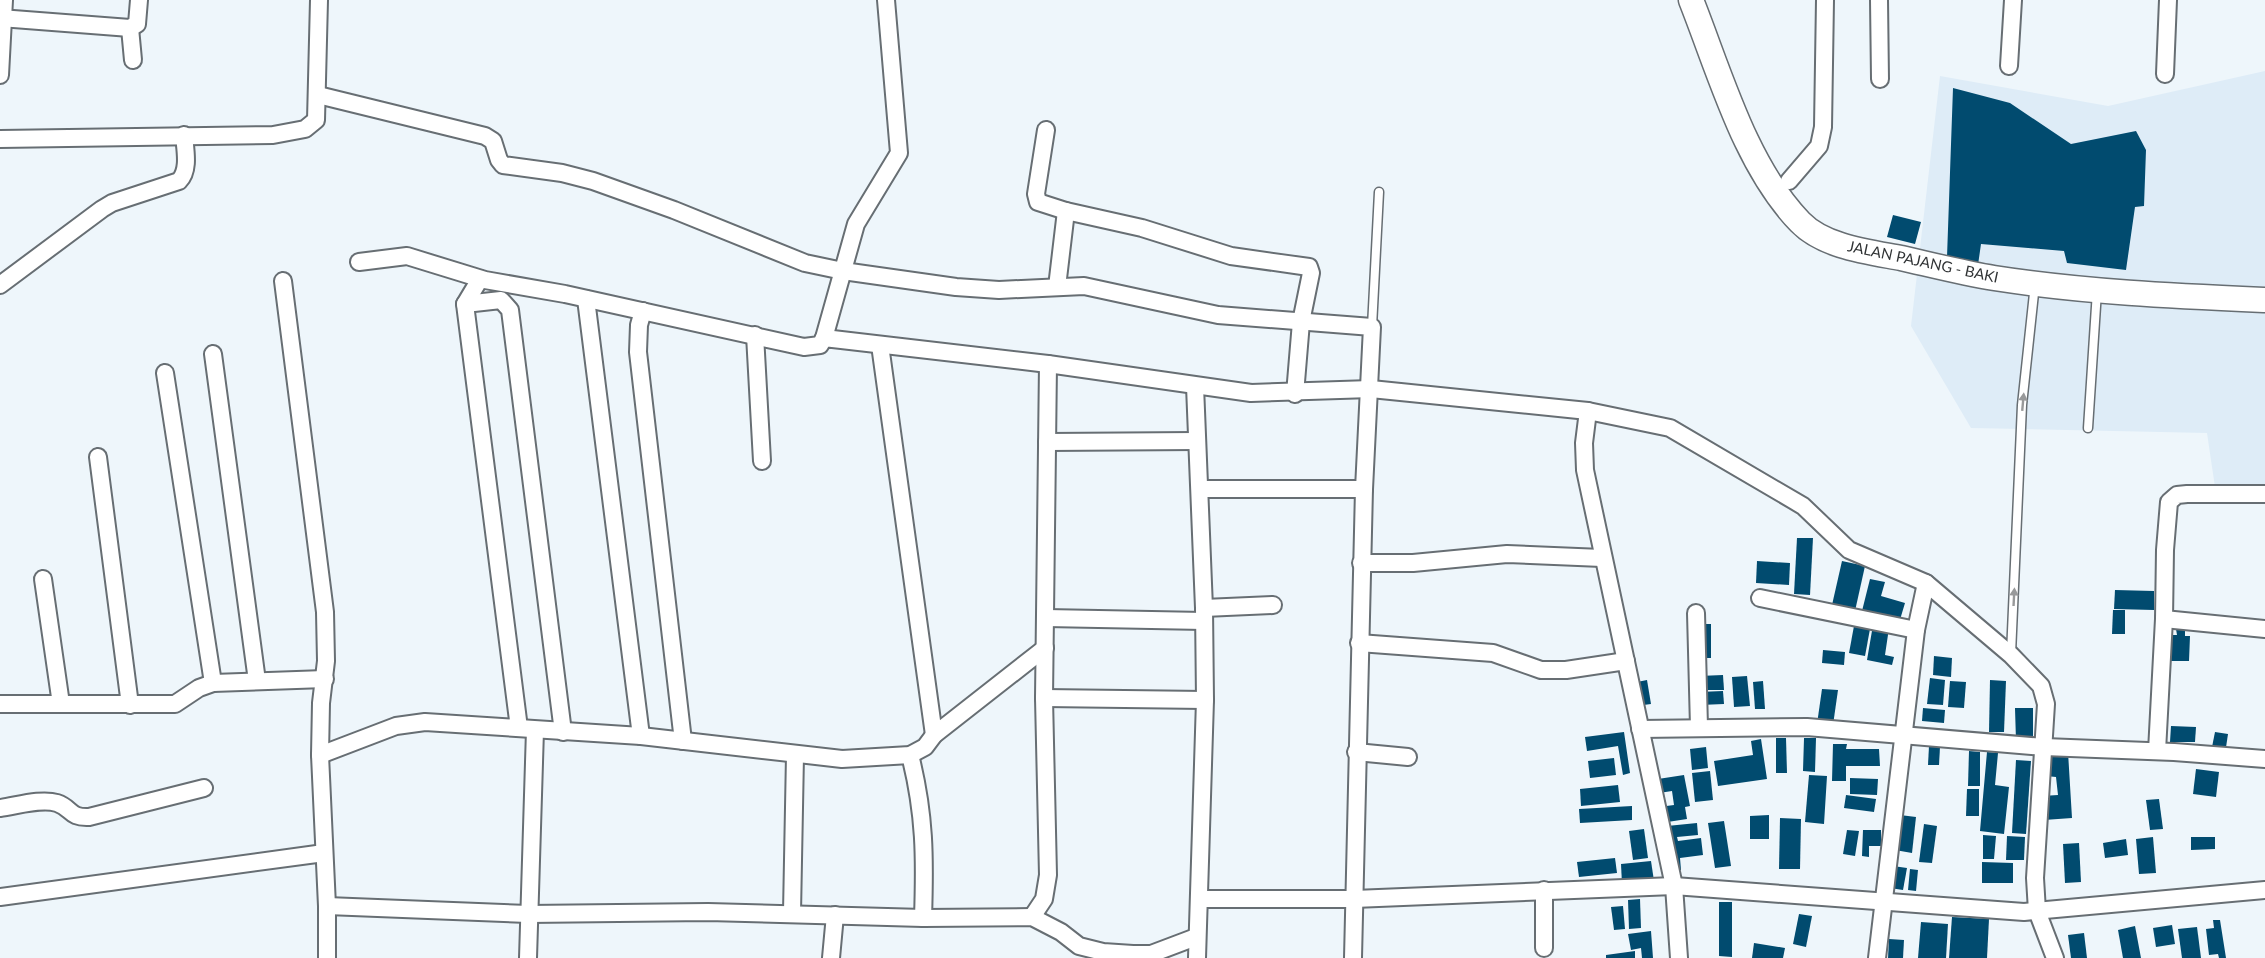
<svg xmlns="http://www.w3.org/2000/svg" width="2265" height="958" viewBox="0 0 2265 958" font-family="Lato,sans-serif">
<rect width="100%" height="100%" fill="#eef6fb"/>
<!-- built -->
<polygon fill="#deecf7" points="2265,71 2265,492 2216,494 2207,433 1971,428 1911,326 1940,76 2108,106"/>
<!-- building -->
<g fill="#014b6f">
<polygon points="1953,88 2010,103 2071,144 2136,131 2146,150 2144,206 2135,207 2126,270 2067,263 2064,251 1981,244 1978,265 1947,257"/>
<polygon points="1893,215 1921,222 1915,244 1887,237"/>
<polygon points="1797,538 1813,538 1810,595 1794,594"/>
<polygon points="1757,561 1790,563 1789,585 1756,583"/>
<polygon points="1842,561 1865,566 1855,611 1832,605"/>
<polygon points="1870,579 1885,582 1881,596 1905,603 1899,623 1861,615"/>
<polygon points="2115,590 2154,591 2154,610 2114,609"/>
<polygon points="2113,610 2125,610 2125,634 2112,634"/>
<rect x="1699" y="624" width="12" height="34"/>
<polygon points="1873,625 1889,628 1885,655 1894,657 1892,665 1867,660"/>
<polygon points="1854,626 1870,629 1865,656 1849,653"/>
<polygon points="2176,629 2185,629 2185,636 2190,636 2189,661 2164,661 2165,635 2177,635"/>
<polygon points="1823,650 1845,652 1844,665 1822,663"/>
<polygon points="1934,656 1952,658 1951,677 1933,675"/>
<polygon points="1723,675 1724,690 1700,690 1699,676"/>
<polygon points="1747,676 1750,706 1734,707 1732,677"/>
<polygon points="1930,678 1945,680 1943,705 1927,704"/>
<polygon points="1647,680 1651,704 1636,706 1632,683"/>
<polygon points="1990,680 2006,681 2004,732 1989,732"/>
<polygon points="1763,681 1765,709 1755,709 1753,682"/>
<polygon points="1950,681 1966,682 1964,708 1948,707"/>
<polygon points="1822,689 1838,690 1833,725 1817,724"/>
<polygon points="1723,691 1724,704 1700,705 1699,692"/>
<polygon points="1923,708 1945,710 1944,723 1922,721"/>
<polygon points="2015,708 2033,708 2033,741 2016,741"/>
<polygon points="2171,726 2196,727 2195,742 2170,742"/>
<polygon points="1624,732 1630,773 1623,775 1618,746 1587,751 1585,737"/>
<polygon points="2215,732 2228,734 2225,754 2211,752"/>
<polygon points="1776,738 1786,738 1787,773 1776,773"/>
<polygon points="1804,738 1816,738 1815,772 1803,771"/>
<polygon points="1761,739 1767,779 1718,786 1714,761 1753,755 1751,741"/>
<polygon points="1833,744 1847,744 1846,749 1879,749 1880,766 1846,766 1846,781 1832,781"/>
<polygon points="1929,746 1940,747 1939,765 1928,765"/>
<polygon points="1706,747 1708,768 1692,770 1690,749"/>
<polygon points="1969,751 1980,752 1980,786 1968,786"/>
<polygon points="1987,752 1998,753 1995,785 2009,787 2004,834 1980,831"/>
<polygon points="2046,752 2068,752 2072,818 2044,820 2042,796 2058,795 2056,777 2046,776"/>
<polygon points="1614,758 1616,775 1590,778 1588,761"/>
<polygon points="2016,760 2031,761 2026,834 2012,833"/>
<polygon points="2196,769 2219,772 2216,797 2193,794"/>
<polygon points="1710,771 1713,800 1695,802 1692,773"/>
<polygon points="1684,775 1690,806 1685,807 1687,819 1661,823 1659,807 1674,805 1672,791 1659,793 1658,779"/>
<polygon points="1809,775 1827,776 1824,824 1805,822"/>
<polygon points="1850,778 1878,779 1877,795 1850,794"/>
<polygon points="1618,785 1620,802 1581,806 1580,789"/>
<polygon points="1967,789 1979,789 1979,816 1966,816"/>
<polygon points="1846,795 1876,799 1874,812 1844,808"/>
<polygon points="2159,799 2163,829 2150,830 2146,800"/>
<polygon points="1632,806 1632,820 1580,823 1579,809"/>
<polygon points="1769,815 1769,839 1750,839 1750,816"/>
<polygon points="1900,815 1916,817 1912,853 1895,850"/>
<polygon points="1780,818 1801,819 1800,869 1779,869"/>
<polygon points="1724,821 1731,866 1715,868 1708,823"/>
<polygon points="1697,823 1698,835 1677,837 1678,841 1701,838 1703,855 1680,858 1681,870 1673,871 1667,826"/>
<polygon points="1924,824 1937,826 1932,863 1919,862"/>
<polygon points="1644,829 1648,858 1633,860 1629,831"/>
<polygon points="1847,830 1859,831 1855,856 1843,854"/>
<polygon points="1863,830 1881,830 1881,846 1869,846 1869,857 1862,856"/>
<polygon points="1983,835 1996,836 1994,859 1983,859"/>
<polygon points="2007,836 2025,837 2024,860 2006,860"/>
<polygon points="2153,837 2156,873 2139,874 2136,839"/>
<polygon points="2191,837 2215,837 2215,849 2191,850"/>
<polygon points="2126,839 2128,855 2105,858 2103,843"/>
<polygon points="2079,843 2081,882 2065,883 2063,844"/>
<polygon points="1615,858 1617,873 1579,877 1577,862"/>
<polygon points="1651,861 1654,881 1622,884 1621,864"/>
<polygon points="1982,862 2013,863 2013,883 1982,883"/>
<polygon points="1893,866 1907,868 1903,890 1890,888"/>
<polygon points="1910,869 1918,870 1916,891 1908,890"/>
<polygon points="1640,899 1641,928 1629,929 1628,900"/>
<polygon points="1719,902 1732,902 1732,957 1719,956"/>
<polygon points="1623,906 1625,929 1614,930 1611,907"/>
<polygon points="1799,914 1812,916 1806,947 1793,944"/>
<polygon points="1952,917 1989,919 1987,958 1949,958"/>
<polygon points="2213,920 2220,920 2226,958 2219,958 2218,954 2209,955 2206,929 2214,928"/>
<polygon points="1921,922 1948,924 1946,958 1918,958"/>
<polygon points="2172,925 2175,944 2156,947 2153,928"/>
<polygon points="2135,926 2141,958 2123,958 2118,930"/>
<polygon points="2197,927 2201,958 2182,958 2178,929"/>
<polygon points="1651,931 1653,958 1642,958 1641,948 1631,950 1628,934"/>
<polygon points="2084,933 2087,958 2071,958 2068,935"/>
<polygon points="1889,939 1904,940 1903,958 1888,958"/>
<polygon points="1754,943 1785,948 1783,958 1752,958"/>
<polygon points="1635,951 1635,958 1606,958 1606,955"/>
</g>
<g fill="none" stroke-linecap="round" stroke-linejoin="round">
<!-- service casing -->
<g stroke="#676e73" stroke-width="11">
<g id="service">
<polyline points="1372,327 1379,192"/>
<polyline points="2088,428 2097,291"/>
<polyline points="2011,654 2022,405 2035,284"/>
</g>
</g>
<!-- minor casing -->
<g stroke="#676e73" stroke-width="20">
<g id="minor">
<polyline points="1879,0 1880,79"/>
<polyline points="0,18 130,28 137,24 139,0"/>
<polyline points="130,28 133,60"/>
<polyline points="2009,66 2013,0"/>
<polyline points="2165,74 2168,0"/>
<polyline points="0,75 4,0"/>
<polyline points="318,95 485,136 493,141 499,160 503,165 562,173 593,181 674,210 805,263 843,271 956,287 999,290 1084,286 1218,315 1372,327 1364,489 1353,958"/>
<polyline points="1046,130 1036,194 1038,202 1066,211 1142,228 1231,256 1309,267 1311,273 1301,322 1295,394"/>
<polyline points="0,139 273,135 305,129 316,120 319,0"/>
<polyline points="1789,181 1819,146 1823,127 1825,0"/>
<polyline points="359,262 407,256 485,280 565,294 804,347 820,345 824,338 1048,364 1251,393 1371,389 1588,411 1670,428 1803,506 1849,550 1926,583 2011,655 2041,686 2046,704 2035,878 2037,911 2055,958"/>
<polyline points="480,279 465,304 519,728"/>
<polyline points="283,281 325,612 326,661 321,703 320,755 327,906 327,958"/>
<path d="M0,285L102,209L112,203L179,181C190,170 185,149 184,135"/>
<polyline points="1057,287 1066,211"/>
<polyline points="586,299 641,736"/>
<polyline points="465,304 501,300 510,310 563,732"/>
<polyline points="643,311 639,325 638,352 683,741"/>
<polyline points="755,335 762,461"/>
<polyline points="824,338 856,224 899,153 886,0"/>
<polyline points="880,345 934,735"/>
<polyline points="213,354 257,681"/>
<polyline points="165,373 213,683"/>
<polyline points="1195,386 1204,608 1205,700 1197,958"/>
<polyline points="1588,411 1584,443 1585,470 1674,886 1679,958"/>
<polyline points="1047,442 1197,441"/>
<polyline points="98,457 130,705"/>
<polyline points="1200,489 1364,489"/>
<polyline points="2265,494 2187,494 2177,495 2169,502 2165,550 2164,619 2265,629"/>
<polyline points="1361,563 1413,563 1507,554 1602,558"/>
<polyline points="43,579 61,704"/>
<polyline points="1760,598 1916,630"/>
<polyline points="1204,608 1273,605"/>
<polyline points="1696,613 1699,727"/>
<polyline points="1046,618 1204,621"/>
<polyline points="1359,643 1493,653 1541,670 1566,670 1626,661"/>
<polyline points="1044,698 1205,700"/>
<polyline points="0,704 175,704 199,688 213,683 325,679"/>
<polyline points="1640,729 1807,727 2044,747 2174,752 2265,759"/>
<polyline points="2157,751 2164,619"/>
<polyline points="1356,752 1408,757"/>
<polyline points="320,755 396,726 425,722 641,736 842,759 910,755 925,747 934,735 1045,648"/>
<path d="M910,755C925,814 925,858 923,918"/>
<path d="M0,808C16,806 41,798 57,803C72,808 69,818 89,817L204,788"/>
<polyline points="1544,890 1544,948"/>
<polyline points="0,897 324,853"/>
<polyline points="1199,899 1354,899 1674,886 2024,912 2265,890"/>
<polyline points="327,906 528,914 708,912 923,918 1032,917 1061,932 1079,946 1103,952 1133,954 1151,954 1196,937"/>
<polyline points="792,913 795,755"/>
<polyline points="1032,917 1044,899 1048,875 1044,698 1048,364"/>
<polyline points="528,958 535,730"/>
<polyline points="831,958 835,915"/>
<polyline points="1877,958 1916,630 1926,583"/>
</g>
</g>
<!-- secondary casing -->
<g stroke="#676e73" stroke-width="27">
<path id="secondary" d="M1691,0C1720,73 1745,165 1800,222C1824,247 1869,252 1901,258C1932,265 1963,273 1994,278C2084,292 2175,296 2265,300"/>
</g>
<!-- service -->
<use href="#service" stroke="#fff" stroke-width="8"/>
<!-- minor -->
<use href="#minor" stroke="#fff" stroke-width="16"/>
<!-- secondary -->
<use href="#secondary" stroke="#fff" stroke-width="24"/>
</g>
<!-- one-way arrows -->
<defs><path id="oneway-solid" d="M-6-.8H1V-3.2L6.5 0L1 3.2V.8H-6Z" transform="scale(1.5)"/></defs>
<g fill="#98999a">
<use href="#oneway-solid" transform="translate(2023 402) rotate(-85)"/>
<use href="#oneway-solid" transform="translate(2014 597) rotate(-87)"/>
</g>
<g text-anchor="middle" stroke-width="6" stroke-linejoin="round" paint-order="stroke">
<!-- street labels -->
<g font-size="15" fill="#303335" stroke="#fff">
<text transform="translate(1923 262) rotate(12)" y="5">JALAN PAJANG - BAKI</text>
</g>
</g>
</svg>
